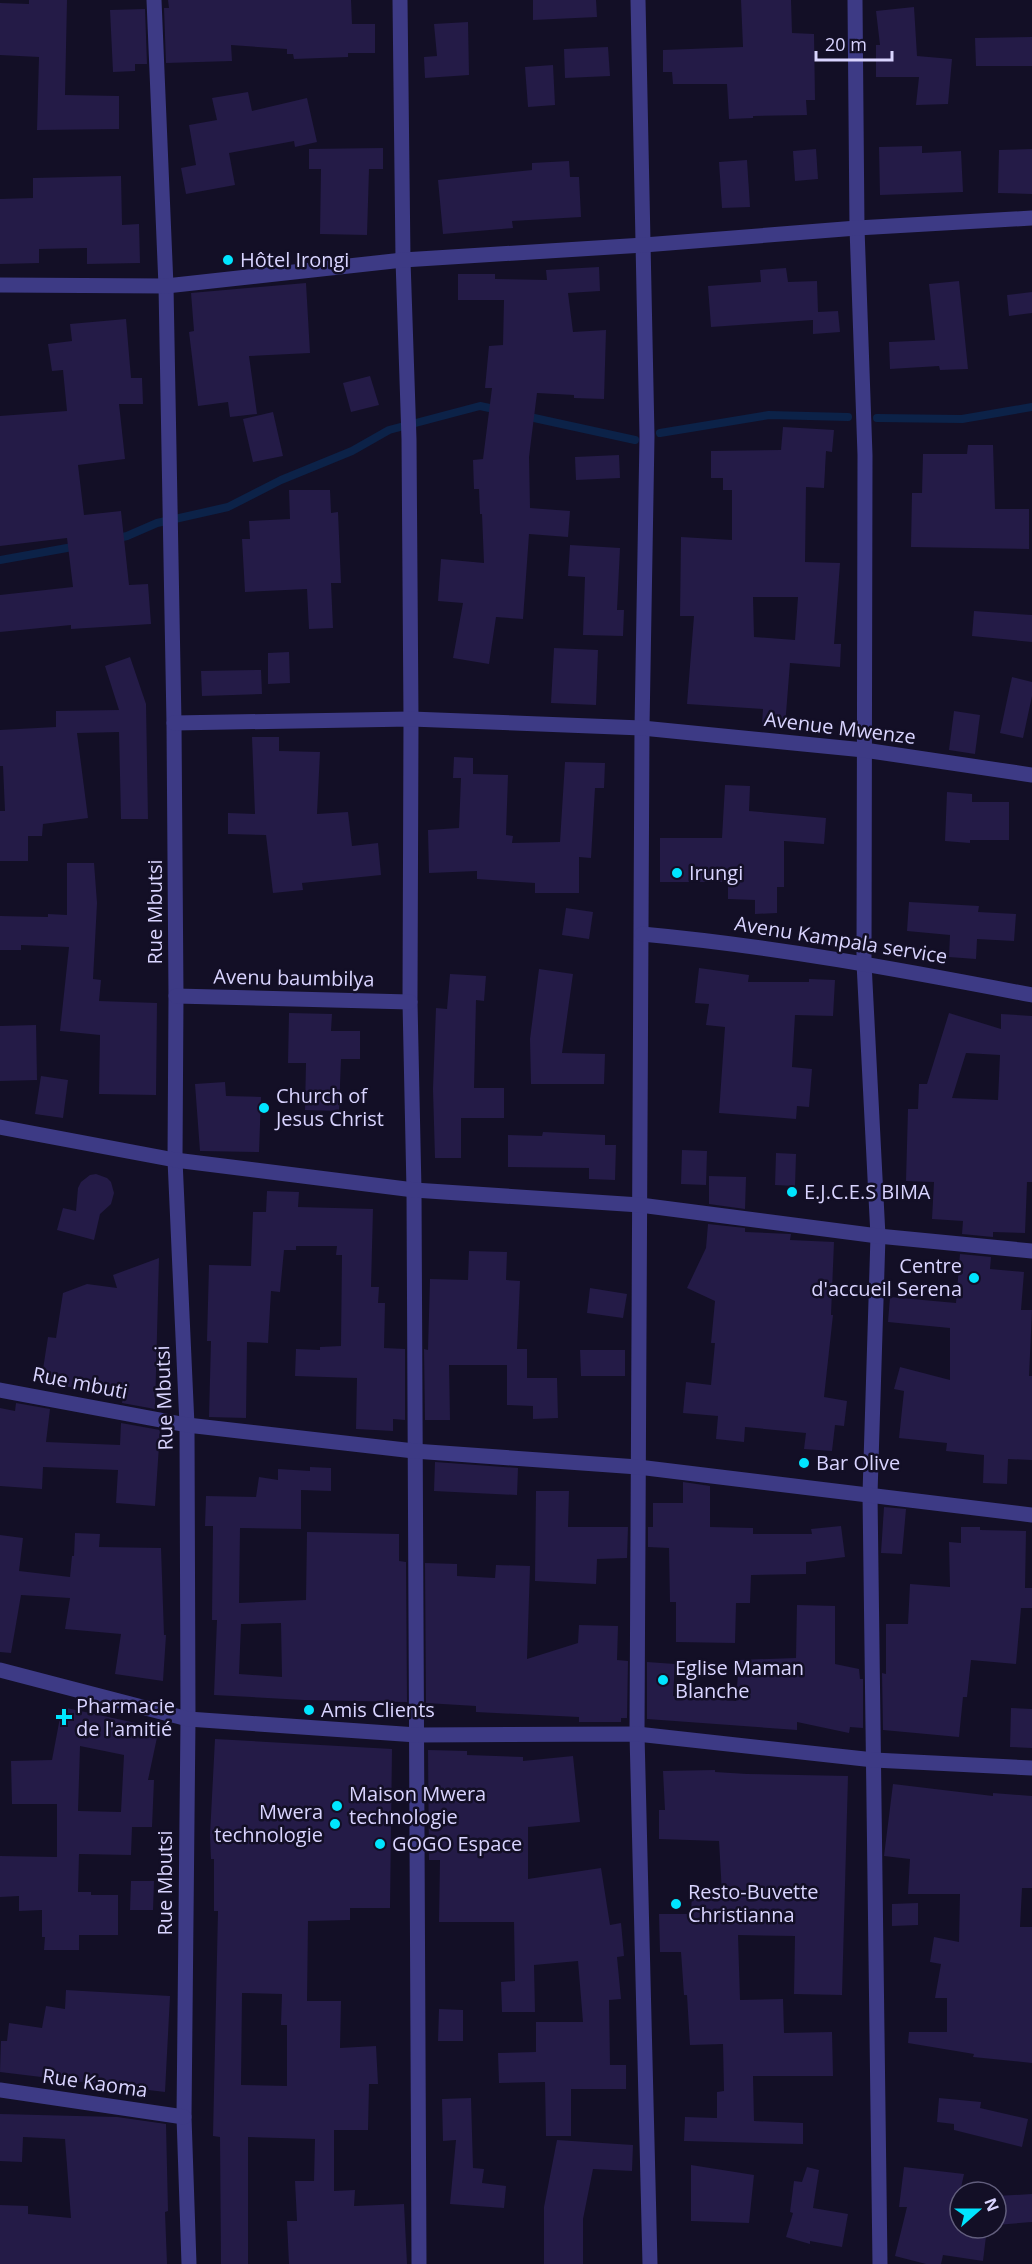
<svg xmlns="http://www.w3.org/2000/svg" width="1032" height="2264" viewBox="0 0 1032 2264" font-family="'Open Sans',sans-serif">
<rect width="100%" height="100%" fill="#130f26"/>
<g fill="none" stroke-linecap="round" stroke-linejoin="round">
<!-- stream -->
<g stroke="#0c2248" stroke-width="8">
<polyline points="525,416 635,440"/>
<polyline points="877,418 962,419 1032,407"/>
<polyline points="660,433 769,415 848,417"/>
<polyline points="114,539 127,536 157,523 228,507 281,480 352,451 389,430 480,406 499,410"/>
<polyline points="0,560 78,546"/>
</g>
</g>
<!-- building -->
<g fill="#241b47" fill-rule="evenodd">
<polygon points="29,0 67,0 65,95 119,96 119,129 37,130 39,57 0,55 0,3 29,4"/>
<polygon points="168,0 351,0 352,24 375,24 375,53 348,53 348,57 294,59 293,54 287,54 287,49 231,45 232,61 166,63 164,8 169,8"/>
<polygon points="533,0 596,0 597,17 533,20"/>
<polygon points="741,0 791,0 792,33 814,34 815,100 806,100 807,115 753,116 753,118 729,119 727,84 673,84 672,72 663,72 663,50 743,47"/>
<polygon points="914,7 917,56 952,59 948,104 916,105 919,77 876,77 876,45 880,45 876,11"/>
<polygon points="145,9 147,64 135,64 135,71 113,72 110,10"/>
<polygon points="468,22 469,75 425,78 424,57 437,56 434,24"/>
<polygon points="1032,37 1032,66 976,66 975,38"/>
<polygon points="608,47 610,76 565,78 564,49"/>
<polygon points="553,65 555,105 528,107 525,67"/>
<polygon points="248,92 252,111 307,98 317,142 295,147 294,141 229,153 235,185 186,194 181,168 196,165 189,125 217,120 212,98"/>
<polygon points="922,146 922,153 961,151 963,192 880,195 879,147"/>
<polygon points="383,148 383,169 369,169 367,235 320,234 321,169 309,169 309,149"/>
<polygon points="816,149 818,179 795,181 793,151"/>
<polygon points="1032,149 1032,194 998,193 999,150"/>
<polygon points="747,160 750,207 722,208 719,162"/>
<polygon points="569,161 570,177 579,177 581,217 512,221 513,228 443,234 438,180 532,170 532,163"/>
<polygon points="121,176 122,225 139,224 140,263 87,264 87,248 39,249 39,263 0,264 0,199 33,198 33,178"/>
<polygon points="599,267 600,291 568,293 573,332 606,330 604,399 574,398 574,395 537,393 529,457 530,508 570,511 568,537 529,534 523,619 496,617 489,664 453,658 463,603 438,601 441,559 484,563 482,514 480,514 479,489 474,489 473,460 483,459 492,388 485,388 489,346 503,345 504,300 458,300 458,274 495,274 495,279 547,280 546,270"/>
<polygon points="786,268 788,282 817,281 818,312 838,311 840,332 813,334 813,320 711,327 708,286 761,282 760,270"/>
<polygon points="959,281 968,369 940,370 939,366 890,369 889,342 935,340 929,284"/>
<polygon points="306,283 310,353 249,356 257,414 230,417 228,402 198,406 189,332 194,331 191,293"/>
<polygon points="1032,292 1032,313 1009,316 1007,295"/>
<polygon points="126,319 131,378 142,378 143,404 119,404 125,459 78,465 84,515 121,511 129,585 148,584 151,624 71,629 71,625 0,632 0,595 73,587 67,538 0,546 0,416 67,411 63,370 52,371 48,344 72,341 70,324"/>
<polygon points="370,376 379,405 351,412 343,383"/>
<polygon points="273,412 283,456 253,462 243,419"/>
<path d="M783,427L834,430L832,452L826,451L824,488L806,487L805,562L840,563L834,644H841L840,667L790,663L785,726L762,724L763,709L687,704L694,616H680L681,537L732,540V490H723V478H711V451L781,450ZM753,597H798L795,640L754,637Z"/>
<polygon points="968,445 993,445 995,509 1029,509 1029,549 911,547 912,493 922,493 923,454 967,454"/>
<polygon points="619,455 620,478 576,480 575,457"/>
<polygon points="289,490 330,490 331,513 338,512 341,583 331,583 333,628 309,629 307,589 245,592 242,539 250,539 249,521 290,519"/>
<polygon points="570,545 620,548 617,610 624,610 623,636 583,635 585,577 568,576"/>
<polygon points="974,611 1032,615 1032,642 972,636"/>
<polygon points="554,648 598,650 596,705 551,703"/>
<polygon points="289,652 290,683 268,684 268,653"/>
<polygon points="130,657 146,704 148,819 121,819 119,732 77,733 88,818 43,824 42,836 28,836 28,861 0,861 0,811 5,811 3,766 0,766 0,730 56,727 56,711 119,710 105,666"/>
<polygon points="261,670 262,694 202,696 201,671"/>
<polygon points="1012,677 1032,682 1032,696 1023,738 1000,733"/>
<polygon points="954,711 980,715 975,754 949,750"/>
<polygon points="252,737 279,737 279,751 320,752 317,814 348,812 352,846 378,843 381,875 302,883 303,890 273,893 266,835 228,834 228,813 255,814"/>
<polygon points="454,757 473,758 473,774 508,775 506,835 513,836 512,843 560,842 565,762 605,763 604,788 595,788 591,858 579,857 579,893 535,893 535,883 477,879 477,871 429,873 428,830 459,828 461,778 453,778"/>
<polygon points="725,785 750,786 749,811 826,818 824,844 784,841 784,887 777,887 777,913 755,914 755,900 728,899 728,882 660,882 660,838 722,838"/>
<polygon points="947,792 972,794 972,802 1009,802 1009,840 970,840 970,843 945,841"/>
<polygon points="67,863 94,863 97,903 93,979 101,980 99,1001 157,1003 156,1095 99,1094 100,1035 60,1031 69,947 21,945 21,950 0,950 0,916 48,917 48,914 67,915"/>
<polygon points="909,902 979,906 978,912 1016,914 1014,941 977,939 976,959 949,957 950,935 907,931"/>
<polygon points="566,908 593,912 589,939 562,935"/>
<polygon points="699,968 749,975 748,982 809,982 809,979 835,980 833,1016 795,1015 792,1067 812,1069 809,1107 797,1106 796,1119 719,1113 725,1027 706,1025 709,1004 695,1003"/>
<polygon points="539,969 573,974 562,1053 605,1054 604,1084 531,1084 530,1039"/>
<polygon points="450,974 486,976 484,1001 476,1000 474,1088 504,1088 504,1118 461,1118 461,1158 435,1158 433,1089 436,1008 447,1009"/>
<polygon points="289,1013 332,1014 331,1031 360,1031 360,1059 341,1059 339,1111 305,1110 306,1063 288,1063"/>
<path d="M949,1013L1001,1029V1014L1032,1016V1182H1027L1025,1233L993,1232V1237L962,1234L963,1221L932,1219L934,1182L906,1181L908,1109H918L919,1084H927ZM966,1053L1000,1055L998,1100L952,1098Z"/>
<polygon points="36,1025 37,1080 0,1081 0,1026"/>
<polygon points="41,1076 68,1080 63,1118 35,1114"/>
<polygon points="225,1082 226,1096 261,1097 259,1152 200,1151 195,1084"/>
<polygon points="543,1132 605,1135 605,1145 616,1145 615,1180 589,1179 589,1168 508,1167 508,1135 542,1136"/>
<polygon points="682,1150 707,1151 706,1185 681,1184"/>
<polygon points="776,1153 796,1154 795,1186 775,1185"/>
<polygon points="96,1174 107,1178 111,1182 114,1193 111,1204 100,1214 94,1240 57,1230 63,1208 76,1211 78,1188 81,1182 90,1175"/>
<polygon points="709,1176 746,1177 745,1209 709,1204"/>
<polygon points="267,1191 299,1192 298,1207 373,1209 371,1287 379,1287 378,1303 385,1303 384,1348 405,1349 405,1420 393,1419 393,1431 356,1429 357,1378 295,1376 296,1349 320,1350 320,1347 341,1346 342,1255 336,1255 337,1246 296,1246 296,1250 284,1250 280,1292 271,1291 268,1343 247,1342 246,1418 209,1417 211,1341 207,1341 209,1265 251,1266 253,1212 266,1212"/>
<polygon points="708,1224 745,1228 745,1232 791,1234 790,1240 834,1242 831,1315 833,1315 824,1397 847,1401 844,1426 835,1425 832,1451 804,1449 806,1433 745,1427 744,1442 716,1439 718,1416 683,1413 686,1382 711,1385 715,1343 711,1343 715,1301 687,1288 706,1248"/>
<polygon points="469,1251 507,1252 506,1280 520,1281 517,1349 527,1349 527,1378 557,1378 558,1418 533,1419 533,1406 507,1405 507,1365 449,1365 450,1420 425,1420 424,1349 428,1350 430,1279 468,1280"/>
<polygon points="960,1254 991,1257 990,1269 1024,1272 1021,1310 1032,1310 1029,1376 1032,1376 1032,1460 1008,1459 1007,1484 983,1483 984,1455 946,1451 947,1443 899,1438 904,1391 894,1389 900,1367 950,1380 950,1328 888,1322 890,1297 956,1303"/>
<polygon points="159,1258 155,1409 122,1403 123,1398 115,1397 115,1395 41,1382 48,1337 56,1338 63,1293 87,1284 117,1288 113,1275"/>
<polygon points="590,1288 627,1294 623,1318 587,1313"/>
<polygon points="580,1350 625,1350 625,1376 581,1376"/>
<polygon points="16,1403 50,1409 46,1442 120,1445 121,1423 160,1430 155,1506 116,1503 118,1470 43,1467 42,1489 0,1486 0,1408 15,1411"/>
<polygon points="435,1462 518,1468 517,1495 434,1491"/>
<path d="M310,1467L331,1468V1491L301,1490V1529L240,1528L239,1603L306,1600L307,1532L399,1534V1561L406,1562L407,1702L304,1700L214,1695L217,1620H212L213,1526H205L206,1496L256,1497L259,1477L278,1480V1469L310,1471ZM281,1623L282,1677L239,1674L241,1624Z"/>
<polygon points="683,1482 710,1486 710,1527 753,1528 753,1534 812,1534 811,1529 841,1526 845,1557 806,1562 806,1574 751,1575 750,1603 736,1603 735,1643 676,1642 676,1602 670,1602 669,1548 648,1547 648,1527 653,1527 653,1503 683,1503"/>
<polygon points="536,1491 569,1491 568,1527 628,1527 627,1558 597,1559 596,1584 535,1581"/>
<polygon points="884,1507 906,1509 902,1554 881,1553"/>
<polygon points="961,1527 980,1527 980,1530 1026,1531 1025,1588 1032,1588 1032,1608 1021,1608 1016,1664 971,1660 967,1697 963,1697 959,1737 883,1730 882,1673 886,1674 886,1624 908,1624 910,1584 950,1587 949,1542 961,1543"/>
<polygon points="75,1533 100,1534 99,1547 161,1548 164,1635 166,1635 163,1681 115,1674 121,1634 65,1629 70,1598 21,1595 11,1653 0,1652 0,1535 23,1538 19,1571 70,1577 72,1556 74,1556"/>
<polygon points="425,1563 457,1564 457,1576 495,1578 496,1565 530,1566 527,1659 578,1643 579,1625 618,1626 617,1660 628,1661 627,1718 621,1718 621,1722 579,1722 579,1717 476,1712 476,1706 426,1703"/>
<polygon points="797,1605 835,1606 835,1664 859,1669 860,1679 863,1679 863,1728 850,1727 849,1733 797,1722 797,1730 647,1719 647,1662 675,1664 673,1696 736,1701 739,1660 796,1658"/>
<path d="M62,1707L159,1728L148,1780H154L152,1827H132L131,1855L79,1854L78,1892H91V1895H118V1935H79V1950H44L45,1937H42V1910L19,1911V1896L0,1897V1856L57,1857V1804H12L11,1761L52,1760ZM80,1746L124,1755L121,1812L78,1811Z"/>
<polygon points="1011,1708 1032,1709 1032,1748 1010,1747"/>
<path d="M215,1739L392,1749L390,1908H350V1920L308,1921L307,2001H341L340,2048L376,2046L378,2084H369L368,2130H334V2191L355,2190L354,2206L404,2204L407,2264H289L287,2221H297L295,2181H314L315,2139L248,2137V2264H221L220,2137L213,2136L218,1911H214V1859H211L210,1835ZM242,1993L282,1994L281,2025H287V2086L241,2085Z"/>
<polygon points="428,1750 467,1751 467,1755 523,1757 523,1761 573,1756 580,1822 528,1827 528,1879 601,1868 610,1925 621,1923 624,1956 617,1957 621,1999 609,2000 610,2065 626,2065 626,2089 571,2089 571,2136 546,2136 545,2082 499,2083 498,2053 536,2052 536,2022 583,2022 578,1961 534,1965 535,2012 502,2012 501,1982 515,1981 514,1922 439,1922 440,1860 429,1860"/>
<polygon points="715,1770 715,1772 747,1774 848,1776 842,1995 794,1994 795,1936 738,1935 740,2000 783,1999 784,2033 832,2032 833,2076 753,2076 754,2121 803,2123 803,2144 684,2141 685,2117 717,2118 717,2092 724,2091 723,2044 690,2045 687,1995 684,1995 681,1952 660,1952 659,1914 691,1914 692,1892 722,1893 719,1841 659,1839 659,1810 665,1810 663,1771"/>
<polygon points="893,1784 993,1796 993,1793 1032,1796 1032,1888 1022,1888 1020,1927 1032,1927 1032,2063 973,2057 974,2054 908,2043 909,2032 947,2032 947,1998 935,1998 941,1964 930,1962 934,1937 959,1942 960,1894 908,1894 910,1859 884,1856"/>
<polygon points="131,1881 154,1881 153,1910 130,1910"/>
<polygon points="918,1903 918,1925 892,1926 892,1904"/>
<polygon points="66,1990 170,1996 165,2092 0,2072 1,2041 7,2041 9,2023 42,2028 46,2006 65,2009"/>
<polygon points="439,2009 463,2010 463,2041 438,2041"/>
<polygon points="471,2098 473,2168 484,2169 482,2183 506,2186 504,2208 450,2204 456,2140 443,2141 442,2099"/>
<polygon points="939,2098 981,2102 980,2108 1028,2119 1022,2147 954,2130 954,2124 937,2122"/>
<polygon points="0,2114 117,2117 166,2124 168,2211 165,2212 167,2264 0,2264 0,2205 28,2206 28,2214 71,2218 65,2139 23,2137 22,2162 0,2161"/>
<polygon points="557,2140 633,2145 632,2171 593,2169 583,2219 583,2264 544,2264 544,2207"/>
<polygon points="691,2165 754,2175 749,2223 691,2221"/>
<polygon points="807,2167 819,2170 813,2208 848,2214 842,2247 810,2241 810,2244 786,2237 793,2213 790,2212 794,2181 802,2182"/>
<polygon points="904,2167 964,2174 960,2192 960,2228 987,2228 983,2261 943,2255 941,2264 926,2264 895,2256 907,2207 899,2207"/>
<polygon points="1032,2194 1032,2222 996,2225 996,2196"/>
</g>
<g fill="none" stroke-linecap="round" stroke-linejoin="round">
<!-- minor -->
<g stroke="#3d3a85" stroke-width="15">
<polyline points="154,0 166,286 174,723 176,996 175,1160 187,1425 188,1719 184,2117 189,2264"/>
<polyline points="400,0 403,260 409,439 411,719 410,1002 414,1190 419,2264"/>
<polyline points="638,0 647,436 642,728 637,1734 650,2264"/>
<polyline points="855,0 857,228 865,455 864,963 878,1236 870,1494 880,2264"/>
<polyline points="0,285 166,286 403,260 644,245 857,228 1032,218"/>
<polyline points="174,723 411,719 642,728 864,750 1032,775"/>
<path d="M642,934C773,946 902,970 1032,995"/>
<polyline points="176,996 410,1002"/>
<polyline points="0,1127 175,1160 414,1190 640,1205 878,1236 1032,1251"/>
<polyline points="0,1390 187,1425 414,1451 638,1467 1032,1515"/>
<polyline points="0,1670 188,1719 417,1735 637,1734 874,1760 1032,1768"/>
<polyline points="0,2090 184,2117"/>
</g>
</g>
<!-- markers -->
<g fill="#00e5ff" stroke="#130f26" stroke-width="2">
<circle cx="228" cy="260" r="6"/>
<circle cx="677" cy="873" r="6"/>
<circle cx="264" cy="1108" r="6"/>
<circle cx="792" cy="1192" r="6"/>
<circle cx="974" cy="1278" r="6"/>
<circle cx="804" cy="1463" r="6"/>
<circle cx="663" cy="1680" r="6"/>
<circle cx="309" cy="1710" r="6"/>
<path d="M61 1708h6v6h6v6h-6v6h-6v-6h-6v-6h6z"/>
<circle cx="337" cy="1806" r="6"/>
<circle cx="335" cy="1824" r="6"/>
<circle cx="380" cy="1844" r="6"/>
<circle cx="676" cy="1904" r="6"/>
</g>
<g text-anchor="middle" stroke-width="5" stroke-linejoin="round" paint-order="stroke">
<!-- poi labels -->
<g font-size="20" fill="#d9d4ff" stroke="#130f26" text-anchor="start">
<text x="240" y="267">Hôtel Irongi</text>
<text x="689" y="880">Irungi</text>
<text x="276" y="1103">Church of<tspan x="276" dy="23">Jesus Christ</tspan></text>
<text x="804" y="1199">E.J.C.E.S BIMA</text>
<text x="962" y="1273" text-anchor="end">Centre<tspan x="962" dy="23">d'accueil Serena</tspan></text>
<text x="816" y="1470">Bar Olive</text>
<text x="675" y="1675">Eglise Maman<tspan x="675" dy="23">Blanche</tspan></text>
<text x="76" y="1713">Pharmacie<tspan x="76" dy="23">de l'amitié</tspan></text>
<text x="321" y="1717">Amis Clients</text>
<text x="349" y="1801">Maison Mwera<tspan x="349" dy="23">technologie</tspan></text>
<text x="323" y="1819" text-anchor="end">Mwera<tspan x="323" dy="23">technologie</tspan></text>
<text x="392" y="1851">GOGO Espace</text>
<text x="688" y="1899">Resto-Buvette<tspan x="688" dy="23">Christianna</tspan></text>
</g>
<!-- street labels -->
<g font-size="20" fill="#d9d4ff" stroke="#130f26">
<text transform="translate(840 728) rotate(7)" y="7">Avenue Mwenze</text>
<text transform="translate(155 912) rotate(-90)" y="7">Rue Mbutsi</text>
<text transform="translate(841 940) rotate(9)" y="7">Avenu Kampala service</text>
<text transform="translate(294 978) rotate(1)" y="7">Avenu baumbilya</text>
<text transform="translate(80 1383) rotate(11)" y="7">Rue mbuti</text>
<text transform="translate(164 1398) rotate(-92)" y="7">Rue Mbutsi</text>
<text transform="translate(165 1883) rotate(-90)" y="7">Rue Mbutsi</text>
<text transform="translate(95 2083) rotate(8)" y="7">Rue Kaoma</text>
</g>
</g>
<!-- north arrow -->
<g transform="translate(978 2210) rotate(69)"><circle r="28" fill="#130f26" stroke="#625e7d" stroke-width="1.5"/>
<path d="M0-4.5L10 22L0 15L-10 22Z" fill="#00e5ff"/>
<text y="-9" font-size="16" font-weight="bold" text-anchor="middle" fill="#d9d4ff">N</text>
</g>
<!-- scale -->
<path d="M816 51v9h76v-9" fill="none" stroke="#d9d4ff" stroke-width="3"/>
<text x="825" y="51" font-size="18" fill="#d9d4ff" stroke="#130f26" stroke-width="4.5" paint-order="stroke">20 m</text>
</svg>
